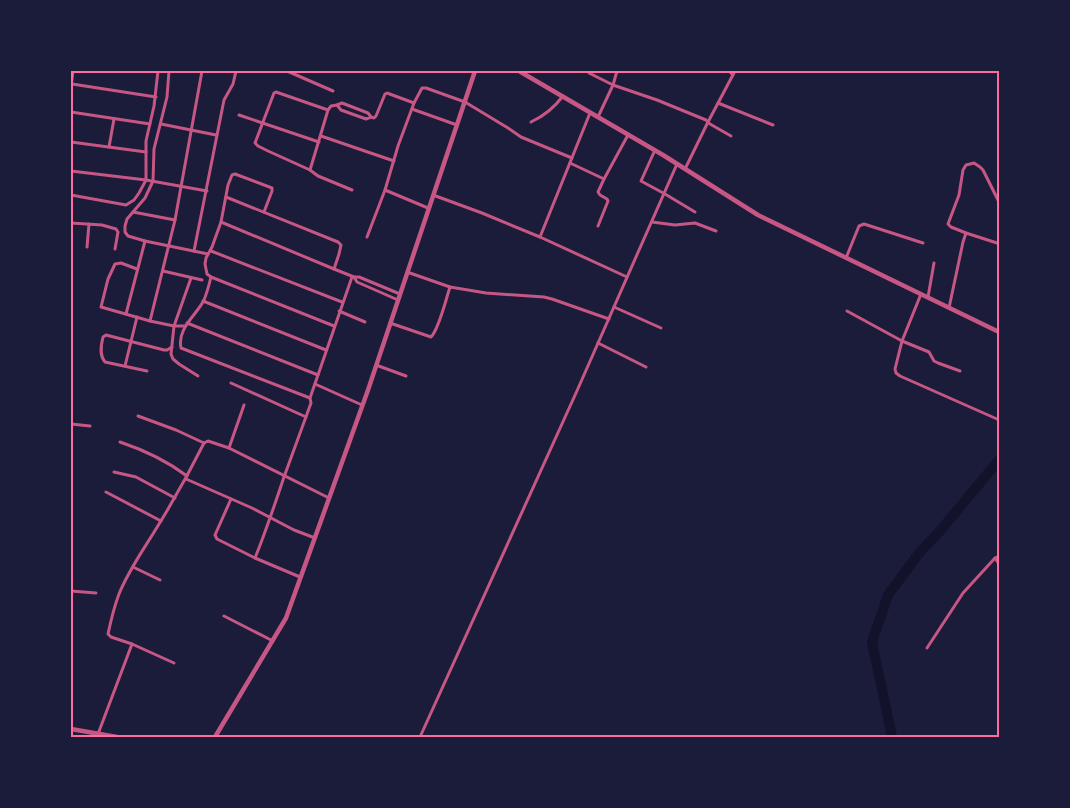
<svg xmlns="http://www.w3.org/2000/svg" width="1070" height="808" viewBox="0 0 1070 808" font-family="'Golos Text',sans-serif">
<rect width="100%" height="100%" fill="#1b1b3a"/>
<g fill="none" stroke-linecap="round" stroke-linejoin="round">
<!-- river -->
<polyline stroke="#12122b" stroke-width="10" points="892,737 872,642 888,595 920,552 940,531 999,460"/>
<!-- minor -->
<g stroke="#c65784" stroke-width="3">
<polyline points="169,71 167,97 154,149 153,181 145,198 127,219 125,226 125,232 128,236 145,241 208,254"/>
<polyline points="287,71 333,91"/>
<polyline points="729,71 733,75"/>
<polyline points="589,73 613,85 617,71"/>
<polyline points="72,84 156,97"/>
<polyline points="71,87 73,71"/>
<polygon points="342,103 368,113 371,117 366,119 341,110 337,105"/>
<polyline points="718,103 773,125"/>
<polyline points="412,109 457,125"/>
<polyline points="328,110 276,92 274,93 255,143 258,146 268,151 310,170 318,176 352,190"/>
<polyline points="71,112 150,124"/>
<polyline points="239,115 319,142"/>
<polyline points="371,117 374,118 376,116 385,94 387,93 414,103"/>
<polyline points="598,117 613,85 657,100 706,120 710,124 731,136"/>
<path d="M531,122C544,116 554,108 563,96"/>
<polyline points="161,124 216,135"/>
<polyline points="321,136 394,161"/>
<polyline points="71,142 146,152"/>
<polyline points="109,147 114,119"/>
<polyline points="655,150 641,181 665,194 695,212"/>
<polyline points="570,163 604,179"/>
<polyline points="685,169 708,122 735,71"/>
<polyline points="310,170 328,110 331,106 337,105"/>
<polyline points="71,171 146,180 207,191"/>
<polyline points="71,195 126,205 134,200 139,193 146,180 146,141 154,106 158,71"/>
<polyline points="433,195 482,213 540,237 627,277"/>
<polyline points="226,197 338,242 341,245 339,254 334,269"/>
<polyline points="428,208 385,190 398,146 414,103 422,88 426,88 465,102 508,128 521,137 572,158"/>
<polyline points="133,212 175,220"/>
<path d="M264,212L272,191V188L235,174L232,175L228,185L221,222L212,247L206,258L205,264L207,274L211,277C209,285 207,293 204,300C196,316 177,328 181,348L310,398L352,277"/>
<polyline points="221,222 334,269 354,277 357,282 398,300"/>
<polyline points="652,222 675,225 695,223 716,231"/>
<polyline points="71,223 102,225 116,229 118,232 115,249"/>
<polyline points="598,226 608,201 607,199 600,195 598,192 604,179 628,135"/>
<polyline points="966,233 951,227 948,224 959,195 963,170 966,165 974,163 980,167 983,170 999,202"/>
<polyline points="367,237 385,190"/>
<polyline points="540,237 590,113"/>
<polyline points="87,247 89,224"/>
<polyline points="194,251 224,100 233,84 236,71"/>
<polyline points="211,251 342,302"/>
<polyline points="846,258 859,226 864,224 923,243"/>
<polyline points="137,269 121,263 115,264 108,279 101,307 150,321 174,326 185,326"/>
<polyline points="163,271 202,280"/>
<polyline points="407,272 450,287 486,293 544,297 552,299 609,319"/>
<polyline points="211,277 334,326"/>
<polyline points="355,277 359,277 400,294"/>
<polyline points="191,278 174,326 171,354 173,359 179,364 198,376"/>
<polyline points="921,294 902,341 895,369 896,373 900,376 997,419"/>
<polyline points="928,297 934,263"/>
<polyline points="203,301 326,350"/>
<polyline points="614,307 661,328"/>
<polyline points="949,308 963,242 966,233 997,243 999,242"/>
<polyline points="339,311 365,322"/>
<polyline points="847,311 902,341 929,352 934,361 938,363 960,371"/>
<polyline points="126,314 145,241"/>
<polyline points="150,321 175,220 202,71"/>
<polyline points="187,323 318,375"/>
<path d="M390,323L431,337C439,329 446,299 450,287"/>
<polyline points="598,343 646,367"/>
<polyline points="376,365 406,376"/>
<polyline points="125,366 137,317"/>
<path d="M147,371L105,362C99,355 101,345 103,337L106,335L164,350H167L172,347"/>
<polyline points="231,383 306,417"/>
<polyline points="315,384 362,405"/>
<polyline points="138,416 176,430 204,443"/>
<polyline points="71,424 90,426"/>
<path d="M120,442C144,450 167,461 187,476"/>
<polyline points="229,448 244,405"/>
<polyline points="114,472 136,477 175,498"/>
<polyline points="186,479 252,508 294,530 315,538"/>
<polyline points="106,492 161,521"/>
<polyline points="231,499 215,535 217,539 255,558 300,577"/>
<path d="M255,558C266,531 275,504 284,477C293,452 302,428 311,403L310,398"/>
<polyline points="995,558 999,564"/>
<polyline points="133,567 160,580"/>
<polyline points="71,591 96,593"/>
<polyline points="224,616 273,641"/>
<polyline points="132,644 174,663"/>
<polyline points="927,648 963,593 995,558 999,556"/>
<path d="M98,734L132,644L111,637L108,634C111,620 114,607 119,594C129,569 146,546 159,524C175,498 190,471 204,443L208,441L229,448L329,498"/>
<polyline points="420,737 576,393 677,164"/>
</g>
<!-- tertiary -->
<g stroke="#c65784" stroke-width="4.5">
<polyline points="519,71 663,155 758,215 999,332"/>
<polyline points="71,729 117,737"/>
<polyline points="215,737 286,618 368,390 475,71"/>
</g>
</g>
<!-- border -->
<rect width="1070" height="808" fill="none" stroke="#1b1b3a" stroke-width="145"/>
<rect x="72" y="72" width="926" height="664" fill="none" stroke="#ff6b9d" stroke-width="2"/>
</svg>
